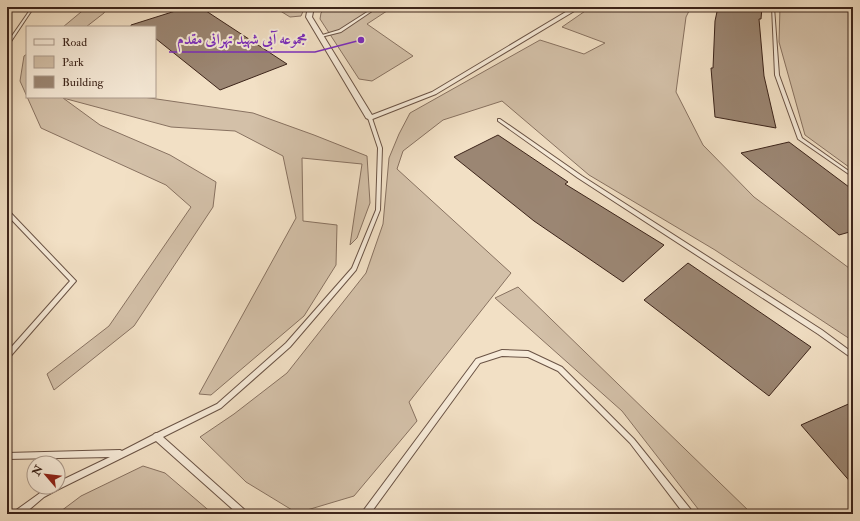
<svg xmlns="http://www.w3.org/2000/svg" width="860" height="521" viewBox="0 0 860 521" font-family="'IM FELL Double Pica',Amiri,serif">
<rect width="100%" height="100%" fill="#f2e0c5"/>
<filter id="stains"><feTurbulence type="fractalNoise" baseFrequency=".005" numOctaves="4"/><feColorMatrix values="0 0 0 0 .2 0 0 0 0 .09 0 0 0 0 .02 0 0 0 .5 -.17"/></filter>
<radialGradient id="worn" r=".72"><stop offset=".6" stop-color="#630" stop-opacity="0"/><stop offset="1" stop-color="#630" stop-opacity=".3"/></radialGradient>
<!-- green -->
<g fill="#d3c0a8" stroke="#887261">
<polygon points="87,7 107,7 104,13 86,27 63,27"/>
<polygon points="274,7 289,7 291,9 293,7 305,7 301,16 290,17"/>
<polygon points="327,7 393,7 367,24 413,56 372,81 359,79 320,19 321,13"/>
<polygon points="591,7 691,7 686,17 676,92 703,145 754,197 853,271 853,341 715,250 589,175 502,101 443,120 403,151 397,169 511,273 409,402 417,421 354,496 297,513 246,482 200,437 234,414 287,373 366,273 383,224 389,158 399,134 410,113 540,40 584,54 605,43 562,27"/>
<polygon points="780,7 853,7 853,170 805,135 779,42"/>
<polygon points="27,54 27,97 143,97 253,113 314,135 367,156 370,203 357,238 350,245 362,164 302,158 303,221 337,225 336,265 304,316 211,395 199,394 296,218 283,156 235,131 171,127 63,98 100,125 170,155 216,182 213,207 134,326 54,390 47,374 109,326 191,207 166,185 41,128 20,81 24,56"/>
<polygon points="518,287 752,514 702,514 622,411 495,298"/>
<polygon points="143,466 165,473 213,514 57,514 81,496"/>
</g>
<!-- building -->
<g fill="#9b8673" stroke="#3c241a">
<polygon points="188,7 200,7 287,64 220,90 155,38 155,27 131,27 131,25"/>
<polygon points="718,7 762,7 761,19 759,19 764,76 776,128 715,117 711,68 713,68 715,21"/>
<polygon points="498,135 568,182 565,184 664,245 623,282 534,221 454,157"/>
<polygon points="789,142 853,190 853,231 839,235 741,153"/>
<polygon points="688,263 811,347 769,396 644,300"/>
<polygon points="853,402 853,485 801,425"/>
</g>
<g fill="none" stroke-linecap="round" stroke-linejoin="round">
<!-- service casing -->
<g stroke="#6a5345" stroke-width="2">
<g id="service">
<polygon points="32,7 34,7 8,46 7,46 7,43"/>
<polygon points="375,7 378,7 341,32 321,37 319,36 339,30"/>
<polygon points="495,7 497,7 497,8 495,9"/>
<polygon points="772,7 774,7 779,75 802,138 853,174 853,177 798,139 775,75"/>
<polygon points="369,117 370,117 372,118 382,148 380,210 356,270 290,347 221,408 163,437 246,511 247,514 238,514 156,441 59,489 44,497 24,514 14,514 15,511 40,493 49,487 58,487 58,482 110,457 7,459 7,453 120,450 122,451 153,435 154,434 156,433 157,433 217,404 286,343 352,268 376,210 378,148 368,118"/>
<polygon points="498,119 500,119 582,176 822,330 853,353 853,359 818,334 578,178 498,121"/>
<polygon points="7,210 9,211 76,281 9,358 7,359 7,352 70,281 7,215"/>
<polygon points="502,350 528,351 562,367 634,439 692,511 693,514 684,514 630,443 558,371 528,357 502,356 480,363 370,514 362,514 363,511 476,359"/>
</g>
</g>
<!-- minor casing -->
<g stroke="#6a5345" stroke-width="2">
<polygon id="minor" points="308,7 314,7 312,17 372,115 432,92 574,7 581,7 436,94 370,120 366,118 306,17"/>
</g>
<!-- service -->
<use href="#service" fill="#f7ebd9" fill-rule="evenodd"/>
<!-- minor -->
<use href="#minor" fill="#f7ebd9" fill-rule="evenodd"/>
</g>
<!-- callouts -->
<path fill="none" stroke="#7b2cbf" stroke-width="1.5" d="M361 40L315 52H169"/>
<circle fill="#7b2cbf" stroke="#f7ebd9" stroke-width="1.5" cx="361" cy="40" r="4"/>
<g font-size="15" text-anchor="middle" font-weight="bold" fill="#7b2cbf" stroke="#f7ebd9" stroke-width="4" stroke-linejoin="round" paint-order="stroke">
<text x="242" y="44">مجموعه آبی شهید تهرانی مقدم</text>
</g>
<!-- margin -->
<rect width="860" height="521" fill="none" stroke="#f2e0c5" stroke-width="24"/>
<rect x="8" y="8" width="844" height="505" fill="none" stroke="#3c241a" stroke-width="2"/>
<rect x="12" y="12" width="836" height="497" fill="none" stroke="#3c241a"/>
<!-- legend -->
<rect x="26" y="26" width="130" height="72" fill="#f7ebd9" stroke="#ac9b8d"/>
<rect x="34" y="39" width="20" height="6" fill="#f7ebd9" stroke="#ac9b8d"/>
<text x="62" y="46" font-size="12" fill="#3c241a">Road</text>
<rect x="34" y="56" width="20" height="12" fill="#d3c0a8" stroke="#ac9b8d"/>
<text x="62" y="66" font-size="12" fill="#3c241a">Park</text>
<rect x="34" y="76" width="20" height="12" fill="#9b8673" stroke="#ac9b8d"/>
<text x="62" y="86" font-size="12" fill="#3c241a">Building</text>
<!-- north arrow -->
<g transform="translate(46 475) rotate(298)"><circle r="19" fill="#f7ebd9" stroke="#ac9b8d"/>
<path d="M0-3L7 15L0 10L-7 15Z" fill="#8f2418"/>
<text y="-6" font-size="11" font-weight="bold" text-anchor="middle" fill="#3c241a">N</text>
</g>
<rect width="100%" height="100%" filter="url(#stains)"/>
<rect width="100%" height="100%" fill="url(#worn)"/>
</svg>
